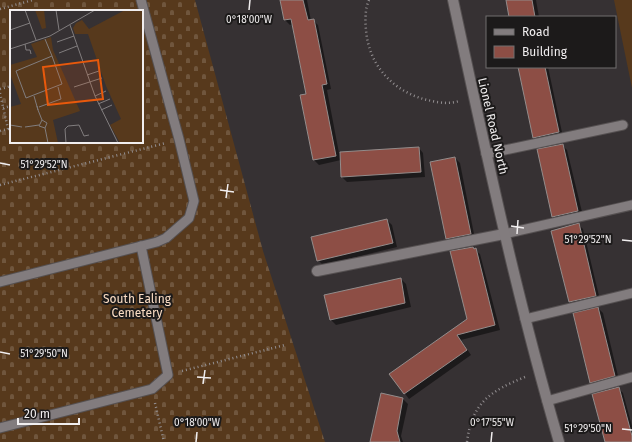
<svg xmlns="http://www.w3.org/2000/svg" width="632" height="442" viewBox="0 0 632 442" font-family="'Fira Sans',sans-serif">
<defs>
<pattern id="cemetery-stones" width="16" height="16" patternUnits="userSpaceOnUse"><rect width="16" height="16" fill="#57391c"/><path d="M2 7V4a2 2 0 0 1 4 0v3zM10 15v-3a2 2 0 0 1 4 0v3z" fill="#70563d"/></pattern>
</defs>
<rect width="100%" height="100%" fill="#363133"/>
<!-- cemetery -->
<path fill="url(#cemetery-stones)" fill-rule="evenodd" d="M0,0H195L263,251L325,442H0ZM11,11H142V142H11Z"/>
<!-- green -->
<polygon fill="#57391c" points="614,0 632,0 632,88"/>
<!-- shadow -->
<g fill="#0007">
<polygon points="281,0 307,0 311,21 313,20 318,25 331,89 327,90 339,153 419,148 423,153 425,177 347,182 342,177 341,160 319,165 314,160 307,95 293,24 290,25 285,20"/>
<polygon points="506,0 536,0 539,17 510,17"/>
<polygon points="520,67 548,67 563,137 539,142 534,137"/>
<polygon points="562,145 567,150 583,216 558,221 553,216"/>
<polygon points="455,158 460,163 475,239 452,243 447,238"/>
<polygon points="387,220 392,225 397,247 323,265 318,260"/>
<polygon points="578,224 583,229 600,300 575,306 570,302"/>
<polygon points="473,248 480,254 500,330 461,340 471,355 409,399 391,375 468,319"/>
<polygon points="401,279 406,284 411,307 336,325 331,320 325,296"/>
<polygon points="598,308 603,313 619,380 596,387 591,382"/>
<polygon points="618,388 623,393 632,426 632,442 607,442"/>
<polygon points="382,394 403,399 408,404 401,436 403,442 377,442"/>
</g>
<!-- building -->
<g fill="#8d4e45" stroke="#938c8b">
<polygon points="280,0 303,0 308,20 314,19 327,84 322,85 336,156 313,160 300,95 306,94 291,19 284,20"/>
<polygon points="506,0 532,0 535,17 509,17"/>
<polygon points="518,67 545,67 559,132 533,138"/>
<polygon points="563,144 578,211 552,217 537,149"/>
<polygon points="419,147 421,172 341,177 340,152"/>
<polygon points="455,157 471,234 446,239 430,162"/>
<polygon points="387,219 393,243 317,261 311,237"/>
<polygon points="579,223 596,296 569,302 551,231"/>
<polygon points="473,247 474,249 476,248 495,325 457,335 467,350 404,394 389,374 467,319 450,251"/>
<polygon points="401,278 405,303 330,320 324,295"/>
<polygon points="598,307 615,376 590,383 573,313"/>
<polygon points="619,387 632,436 632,442 605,442 592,394"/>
<polygon points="381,393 403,398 397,431 400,442 370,442"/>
</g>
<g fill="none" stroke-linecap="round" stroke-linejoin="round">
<!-- service casing -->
<g stroke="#555051" stroke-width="11">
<g id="service">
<polyline points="486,154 623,125"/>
<polyline points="504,234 632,205"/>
<polyline points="0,282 157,242 166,238 189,218 194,201 179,139 141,0"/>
<polyline points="525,319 632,293"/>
<polyline points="547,401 632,377"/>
<polyline points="0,428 152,389 168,375 141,246"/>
</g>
</g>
<!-- minor casing -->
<g stroke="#555051" stroke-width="12">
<polyline id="minor" points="317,271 504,234"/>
</g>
<!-- tertiary casing -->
<g stroke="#555051" stroke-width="12">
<path id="tertiary" d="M453,0C485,148 516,296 559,442"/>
</g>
<!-- path -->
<g stroke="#938f91" stroke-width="2.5" stroke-dasharray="1 3" stroke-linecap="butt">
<path d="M369,0C365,9 365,20 366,30C369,67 395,94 432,101C441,103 450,104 459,101"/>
<polyline points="0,9 33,0"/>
<polyline points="0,89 11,86"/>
<polyline points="0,93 8,129 0,131"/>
<polyline points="3,108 11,106"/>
<polyline points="0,185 166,143"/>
<polyline points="182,371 285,345"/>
<polyline points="155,403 164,442"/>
<path d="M467,442C472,402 491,391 525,377"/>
</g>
<!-- service -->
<use href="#service" stroke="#827c7e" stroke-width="9"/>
<!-- minor -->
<use href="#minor" stroke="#827c7e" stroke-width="10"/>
<!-- tertiary -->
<use href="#tertiary" stroke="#827c7e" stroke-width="10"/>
</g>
<!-- ticks -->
<path fill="none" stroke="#f1eeef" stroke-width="1.5" d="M249,10L250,0M0,163L10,165M220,190L234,192M226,198L228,184M511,226L524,228M517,234L518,220M622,240L632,241M0,352L10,354M197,377L211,378M203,384L205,370M622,429L632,430M196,442L197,432M491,442L492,432"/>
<g text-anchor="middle" stroke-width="4" stroke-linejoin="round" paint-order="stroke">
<!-- street labels -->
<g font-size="12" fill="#f1eeef" stroke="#1c1a1a">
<text transform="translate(493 126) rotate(77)" y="4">Lionel Road North</text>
</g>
<!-- park labels -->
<g font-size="12" fill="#fbddc4" stroke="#1c1a1a">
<text x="137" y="303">South Ealing<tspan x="137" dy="14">Cemetery</tspan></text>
</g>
</g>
<!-- overview -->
<g transform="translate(10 10)">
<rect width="133" height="133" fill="#363133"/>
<path d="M41,27L43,40L70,101L43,110L48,133H0V97L11,94L0,64V55L27,47L21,34Z" fill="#57391c"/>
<path d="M25,0H34L36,18L32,19ZM115,0H133V133H110L100,115L111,109L96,76L78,24H65L63,18L66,13L72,10L79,19Z" fill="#57391c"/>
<path fill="none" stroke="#817d7e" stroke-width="1" d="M15,0L26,30M46,0L49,20M60,15L85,86L108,133M0,20L20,13M35,29L42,46M47,32L64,26M15,34L16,40H20L21,44M0,39L40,26L85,0M49,43L67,36M42,46L52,74L16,88L6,61ZM77,65L89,61M64,77L92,68M24,86L28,100L27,96M85,86L96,81M88,94L100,89M29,97L51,89L48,77M28,100L32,110L37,113L35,118L29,116L32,110M91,100L102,95M0,115L12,117M15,117L29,115M35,118L38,133M56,133L55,119L58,116L69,115L74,126L79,125"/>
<path fill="#e8590c" fill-opacity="0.15" stroke="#e8590c" stroke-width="2" d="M88,50L93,89L38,95L33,57Z"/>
<rect width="133" height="133" fill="none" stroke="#f1eeef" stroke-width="2"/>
</g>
<g font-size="10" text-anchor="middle" fill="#f1eeef" stroke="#1c1a1a" stroke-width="4" stroke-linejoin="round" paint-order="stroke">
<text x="249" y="23">0°18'00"W</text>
<text x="44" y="168">51°29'52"N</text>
<text x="588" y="243">51°29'52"N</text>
<text x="44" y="357">51°29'50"N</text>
<text x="197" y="426">0°18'00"W</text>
<text x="492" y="426">0°17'55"W</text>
<text x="588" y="432">51°29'50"N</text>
</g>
<!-- legend -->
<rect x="486" y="16" width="130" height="52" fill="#1c1a1a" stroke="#716f6f"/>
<rect x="494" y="29" width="20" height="6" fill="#827c7e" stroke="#716f6f"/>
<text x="522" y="36" font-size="12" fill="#f1eeef">Road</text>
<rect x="494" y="46" width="20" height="12" fill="#8d4e45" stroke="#716f6f"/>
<text x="522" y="56" font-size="12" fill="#f1eeef">Building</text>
<!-- scale -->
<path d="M18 418v6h61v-6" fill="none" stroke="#f1eeef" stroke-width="2"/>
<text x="24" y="418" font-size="12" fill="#f1eeef" stroke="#1c1a1a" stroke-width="3" paint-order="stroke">20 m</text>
</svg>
